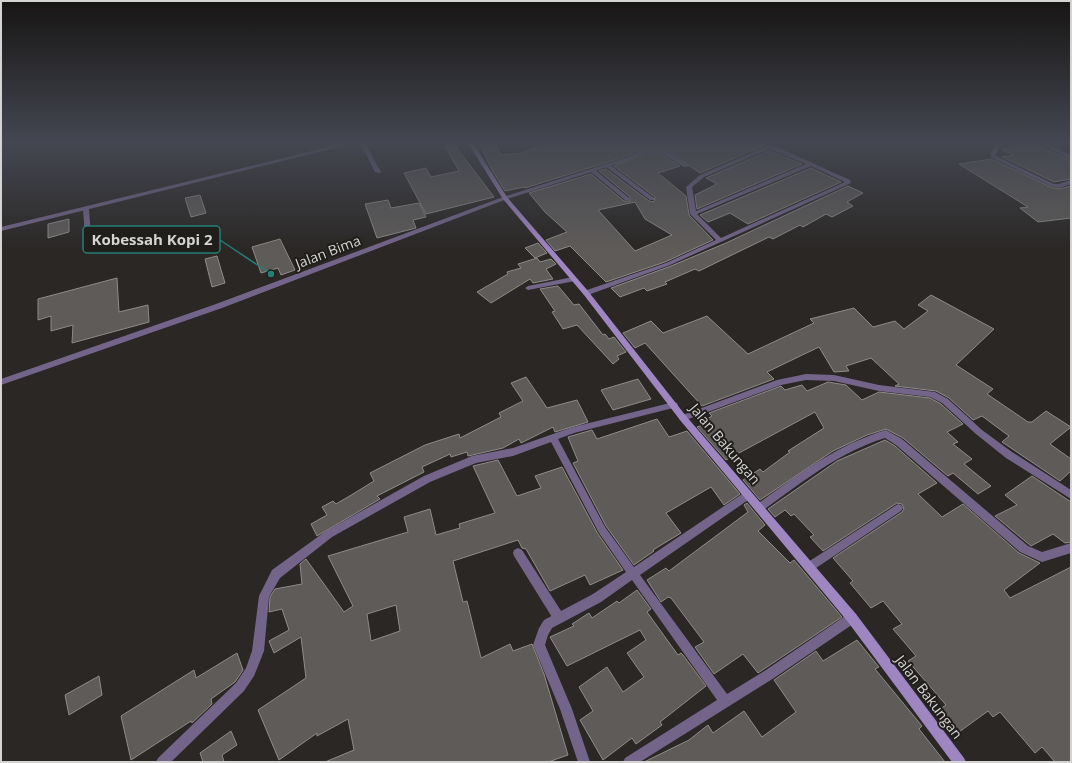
<svg xmlns="http://www.w3.org/2000/svg" width="1072" height="763" viewBox="0 0 1072 763" font-family="'Open Sans',sans-serif">
<rect width="100%" height="100%" fill="#2a2725"/>
<!-- building -->
<g fill="#5e5b58" stroke="#8e8b88" fill-rule="evenodd">
<polygon points="449,143 453,143 494,197 426,214 404,173 426,168 431,177 459,171 445,146"/>
<polygon points="479,143 495,143 501,155 520,153 551,143 642,143 646,147 624,157 525,188 524,187 505,191 492,170"/>
<polygon points="667,143 763,143 765,145 700,173 662,147"/>
<polygon points="1019,143 1033,143 1071,161 1071,179 1054,182 1002,157 1014,155 1002,150"/>
<path d="M655,150L680,166L658,173L686,196L689,215L713,240L665,262L606,282L570,246L555,251L546,240L567,232L545,212L529,193L591,174L624,201H630V197L599,171L606,169L649,201L654,202L655,197L614,166ZM635,202L645,219L672,235L635,251L598,210Z"/>
<polygon points="769,151 802,164 697,209 695,195 717,184 706,178"/>
<polygon points="991,159 1051,187 1059,189 1071,186 1071,218 1038,222 1020,208 1028,207 959,164"/>
<polygon points="811,168 841,182 748,224 730,213 708,222 700,215"/>
<polygon points="848,186 863,193 847,202 853,206 832,217 826,214 803,227 800,225 773,239 769,237 699,271 695,269 665,282 667,284 647,291 644,288 620,297 611,288 671,266 726,243"/>
<polygon points="200,195 206,213 191,217 185,198"/>
<polygon points="388,200 391,208 419,203 426,217 413,220 416,228 377,238 365,204"/>
<polygon points="69,219 69,232 48,238 48,224"/>
<polygon points="280,239 295,270 281,275 278,268 261,273 252,247"/>
<polygon points="538,243 547,253 535,258 525,248"/>
<polygon points="217,256 225,283 212,287 205,259"/>
<polygon points="537,258 540,262 551,259 556,264 546,269 553,279 533,283 530,279 491,303 477,292 508,274 507,272 521,268 518,264"/>
<polygon points="117,278 119,312 148,305 149,322 72,343 73,325 51,331 51,316 38,320 38,299"/>
<polygon points="558,286 574,305 579,304 603,335 605,334 609,339 614,337 626,352 617,356 619,359 613,364 577,325 563,329 552,312 555,311 540,289"/>
<polygon points="931,295 994,329 956,365 993,389 987,394 1028,422 1032,422 1046,411 1071,427 1050,444 1071,459 1071,471 1060,481 1002,442 1009,436 982,416 973,420 949,398 936,391 895,386 899,384 871,358 846,366 849,371 834,372 819,347 767,372 774,379 702,406 645,343 635,348 623,333 651,321 663,333 707,316 748,354 814,323 810,319 854,308 873,327 895,321 904,329 928,311 918,305"/>
<polygon points="526,377 547,408 577,400 588,422 555,432 553,427 521,443 519,439 503,448 468,456 467,452 451,457 450,454 422,467 424,472 377,496 380,499 317,536 311,524 327,515 322,507 333,501 336,504 353,494 374,481 370,473 425,445 459,434 460,438 501,417 499,413 523,401 511,383"/>
<polygon points="638,379 651,399 613,410 601,390"/>
<polygon points="828,382 846,385 862,400 879,392 930,398 941,404 963,424 947,432 958,442 953,444 972,459 964,464 991,486 978,494 953,473 948,476 903,438 886,429 867,435 833,451 760,500 743,480 760,469 763,472 790,452 788,451 824,428 815,412 726,460 697,427 711,422 707,419 712,416 709,413 781,386 785,390 802,385 807,391"/>
<polygon points="657,419 669,437 687,431 740,494 724,505 711,487 666,513 681,533 653,550 654,551 634,565 606,526 573,463 578,461 568,437 592,430 597,439"/>
<polygon points="885,440 895,446 937,483 918,494 942,517 963,504 1019,553 1040,563 1004,590 1010,598 1071,567 1071,762 1055,762 1042,747 1035,753 1000,712 993,717 988,711 959,732 940,709 946,705 908,661 916,656 893,629 902,624 883,601 871,608 850,583 853,581 833,558 902,512 904,509 902,504 897,503 823,551 810,537 814,535 794,514 791,516 785,510 775,517 768,509 837,461"/>
<path d="M498,460L517,496L541,488L535,476L562,467L598,534L623,570L590,585L585,575L550,591L526,549L522,548L518,540L453,561L463,602L467,601L481,658L510,644L513,651L532,644L544,674L568,755L548,762H325L354,750L348,719L317,736V733L279,760L258,710L306,678L301,637L274,653L269,641L289,630L282,609L269,612L270,597L275,589L302,584L300,564L306,559L344,612L353,606L328,556L408,532L404,517L430,509L436,535L460,528L459,524L495,513L473,466ZM396,605L400,631L371,641L367,614Z"/>
<polygon points="1032,476 1071,502 1071,542 1065,543 1053,534 1031,546 995,516 1017,505 1005,495"/>
<polygon points="747,503 765,525 758,531 790,563 794,560 842,617 758,673 743,654 714,674 695,647 704,642 671,598 668,597 661,602 647,580 666,568 669,571 748,512 744,505"/>
<polygon points="637,590 651,609 647,612 678,655 681,653 683,655 706,686 660,722 662,725 636,744 632,738 603,760 580,720 593,711 579,687 607,667 623,692 644,677 627,653 646,640 640,630 567,666 550,637 574,626 572,624 589,613 592,618 617,601 619,603"/>
<polygon points="857,640 879,667 875,669 922,726 919,729 945,762 644,762 689,740 708,725 713,733 744,711 762,737 796,712 774,680 816,651 823,661"/>
<polygon points="237,653 243,670 235,682 211,699 212,704 192,723 191,721 131,760 121,716 194,670 196,678"/>
<polygon points="99,676 102,695 69,715 65,695"/>
<polygon points="231,731 237,745 222,755 224,762 203,762 200,753"/>
</g>
<g fill="none" stroke-linecap="round" stroke-linejoin="round">
<!-- service -->
<g fill="#736589" fill-rule="evenodd">
<polygon points="605,164 609,164 654,198 654,200 650,200 605,166"/>
<polygon points="86,207 89,209 91,237 88,239 85,237 83,209"/>
<polygon points="573,277 575,277 575,281 528,290 525,288 528,286"/>
<polygon points="898,504 901,505 903,508 901,511 813,570 809,572 805,570 804,567 805,564"/>
<polygon points="518,548 522,550 563,614 564,618 563,622 559,623 555,622 514,556 513,553 514,550"/>
</g>
<!-- minor -->
<g fill="#736589" fill-rule="evenodd">
<polygon points="345,143 355,143 1,231 1,227"/>
<polygon points="360,143 365,143 381,172 380,173 375,172"/>
<polygon points="643,143 649,143 654,146 658,146 689,166 684,167 655,149 651,149"/>
<polygon points="999,143 1006,143 1000,147 996,153 996,156 1054,184 1059,184 1071,180 1071,184 1059,188 1051,186 992,158 990,153 996,145"/>
<polygon points="1039,143 1046,143 1071,156 1071,160"/>
<path d="M769,145L779,148L850,180L851,183L670,265L588,295H584L583,293L584,291L666,263L716,240L690,214L686,187L700,175ZM769,149L806,164L696,211L692,187L704,177ZM811,166L845,182L721,238L697,214Z"/>
<polygon points="590,169 594,169 629,198 629,200 625,200 590,171"/>
<polygon points="806,374 834,375 879,385 935,392 948,399 982,430 1012,452 1071,490 1071,499 1006,458 976,434 942,403 930,397 879,391 834,381 806,380 781,385 683,421 680,420 679,418 680,416 777,380"/>
<polygon points="674,402 677,403 678,405 677,407 574,433 558,439 605,527 634,567 745,492 748,491 751,492 753,495 751,498 640,575 727,694 766,670 848,614 852,613 856,614 857,618 856,622 774,678 640,762 623,762 625,758 717,700 632,580 601,602 552,628 548,635 545,645 572,709 590,762 578,762 560,709 533,645 539,628 544,620 593,594 626,572 599,533 551,442 513,456 476,463 430,482 332,537 280,578 269,597 264,651 254,676 244,691 171,762 156,762 158,758 236,683 246,668 252,651 259,596 272,570 326,531 424,476 472,456 513,448 573,427"/>
<path d="M886,430L902,439L1028,546L1042,552L1071,543V553L1042,562L1020,552L896,445L885,438C839,452 801,483 762,511L759,512L756,511L754,508L756,505C798,475 836,445 886,430Z"/>
</g>
<!-- tertiary -->
<polygon fill="#736589" fill-rule="evenodd" points="659,143 666,143 629,160 507,199 222,308 1,385 1,379 216,304 503,197 625,158"/>
<!-- secondary -->
<polygon fill="#9e86c1" fill-rule="evenodd" points="468,143 473,143 507,197 588,291 686,416 856,614 964,758 966,762 952,762 848,622 680,420 584,295 503,199"/>
</g>
<!-- sky -->
<linearGradient id="sky" x2="0" y2="1"><stop stop-color="#171514"/><stop offset="0.57" stop-color="#444751"/><stop offset="1" stop-color="#444751" stop-opacity="0"/></linearGradient>
<rect width="1072" height="250" fill="url(#sky)"/>
<g text-anchor="middle" stroke-width="4" stroke-linejoin="round" paint-order="stroke">
<!-- street labels -->
<g font-size="14" fill="#d5d4d2" stroke="#201e1b">
<text transform="translate(328 252) rotate(-21)" y="5">Jalan Bima</text>
<text transform="translate(725 444) rotate(50)" y="5">Jalan Bakungan</text>
<text transform="translate(929 697) rotate(53)" y="5">Jalan Bakungan</text>
</g>
</g>
<!-- callouts -->
<path fill="none" stroke="#237f78" stroke-width="1.5" d="M271 274L220 240"/>
<circle fill="#237f78" stroke="#201e1b" stroke-width="1.5" cx="271" cy="274" r="4"/>
<rect fill="#201e1b" stroke="#237f78" stroke-width="1.5" x="83" y="226" width="137" height="27" rx="4"/>
<g font-size="15" text-anchor="middle" font-weight="bold" fill="#d5d4d2">
<text x="152" y="245">Kobessah Kopi 2</text>
</g>
<!-- border -->
<rect width="1072" height="763" fill="none" stroke="#d5d4d2" stroke-width="4"/>
</svg>
